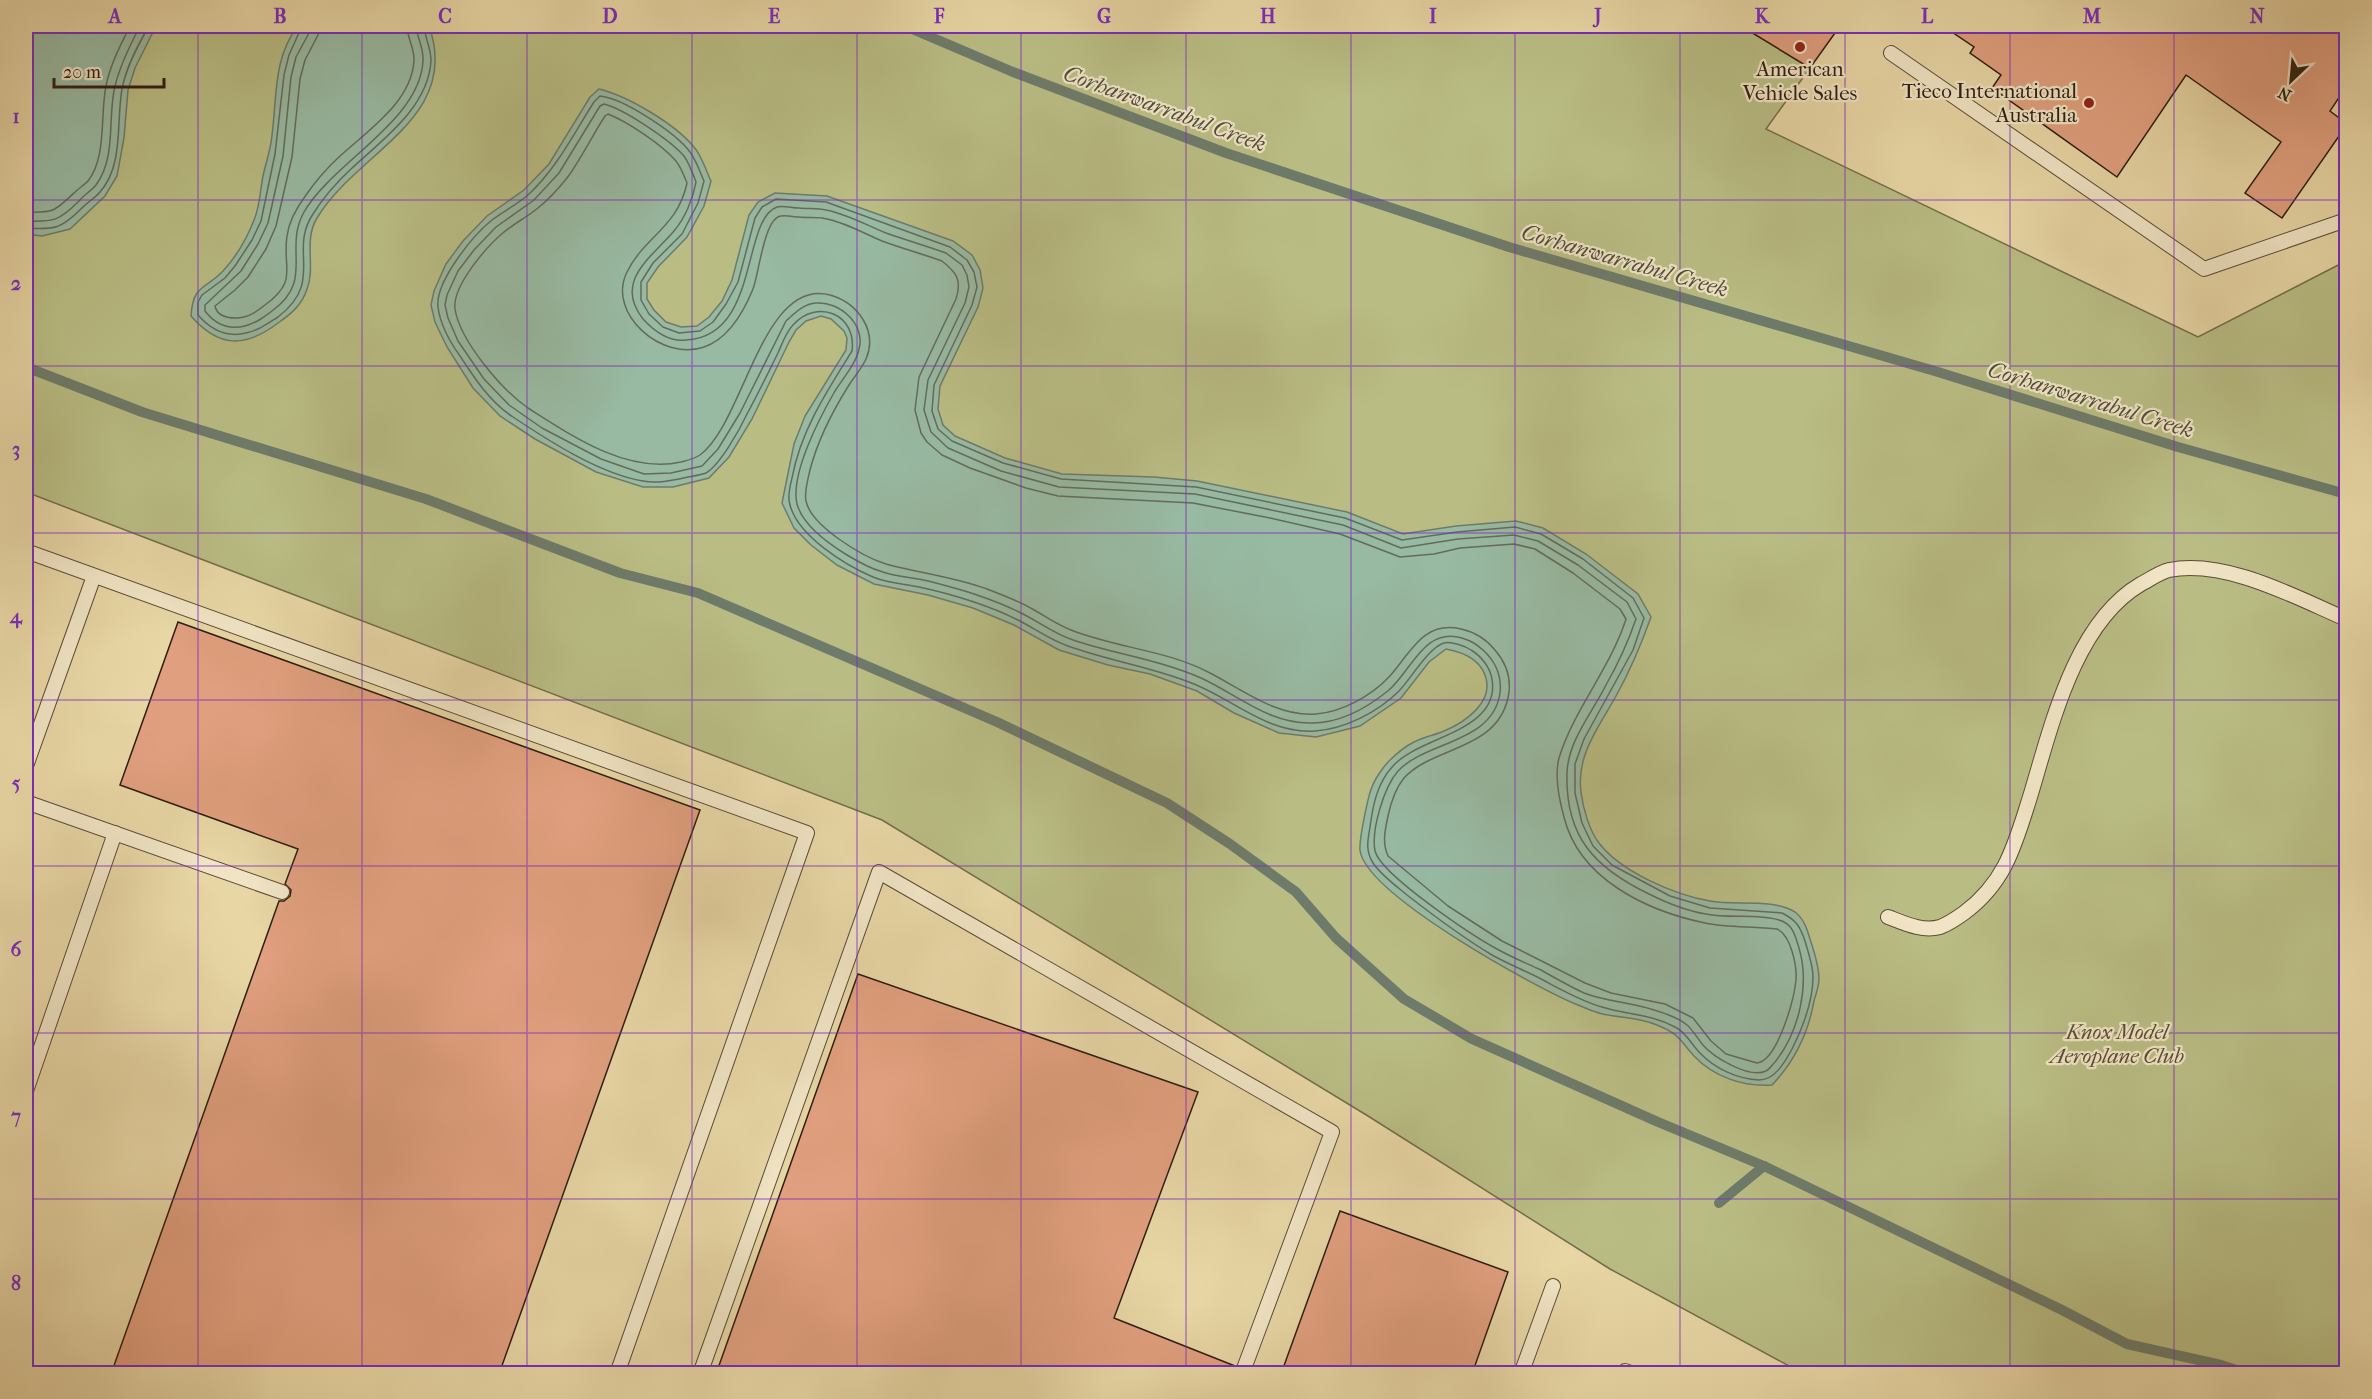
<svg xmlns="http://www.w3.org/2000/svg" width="2372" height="1399" viewBox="0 0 2372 1399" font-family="'IM FELL French Canon',serif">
<rect width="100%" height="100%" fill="#e8d6a5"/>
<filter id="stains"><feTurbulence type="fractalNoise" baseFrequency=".00333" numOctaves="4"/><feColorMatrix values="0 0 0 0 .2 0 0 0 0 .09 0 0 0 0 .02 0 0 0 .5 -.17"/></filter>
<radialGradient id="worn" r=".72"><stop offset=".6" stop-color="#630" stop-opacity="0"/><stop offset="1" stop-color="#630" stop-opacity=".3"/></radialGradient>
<!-- green -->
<polygon fill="#b9bd84" stroke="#746d4c" stroke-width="1.5" points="26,26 1741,26 1810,68 1766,129 2198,337 2346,261 2346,1373 1802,1373 1610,1269 1368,1116 882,820 26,492"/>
<!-- water -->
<g fill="#98baa3" stroke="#6e7b6a" stroke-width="1.5">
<polygon points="26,26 156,26 135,68 128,90 124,138 117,176 105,196 70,229 42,236 26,234"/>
<path d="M298,26H429C462,119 356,152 317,218C303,241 316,266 307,289C302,305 291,314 278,323C245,348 219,348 191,316C193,284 205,290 223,271C236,257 247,238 254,220C260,206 260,191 263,176C266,162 271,149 272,135C277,98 273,57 298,26Z"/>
<path d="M599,89C628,96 675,124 694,147C702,156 706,171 711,181L704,206L687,237L658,267L647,283V299L654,310L666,322L681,327L697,326L709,317L722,301L732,280L749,215L758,202L775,193L827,196L953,241L972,255L980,270L983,288L978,307L940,386L938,409L943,425L955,436L1005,458L1062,474L1154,477L1197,481L1347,512L1403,534L1456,526L1516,521L1543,528L1586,554L1638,594L1651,617C1641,645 1630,671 1616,696C1599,727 1576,755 1581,792C1583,808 1589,830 1599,843C1621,872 1675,895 1710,901C1735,906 1773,898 1795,912C1804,919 1807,929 1810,939C1814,951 1819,966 1819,979C1819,986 1816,994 1814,1001C1808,1034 1795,1061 1772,1085C1743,1087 1714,1077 1694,1056C1679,1039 1679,1034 1657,1025C1642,1018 1624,1018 1608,1015C1598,1014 1588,1009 1578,1005C1536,988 1365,894 1360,850C1359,840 1368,796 1372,787C1375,779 1383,767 1389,761C1396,754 1406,746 1414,742C1423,737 1435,735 1444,731C1466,722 1495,701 1485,675C1479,658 1462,652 1446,649L1429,662L1401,698L1360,726L1316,737L1279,733L1234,713L1197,691L1150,674L1108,665L1059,650L1014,625L973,608L928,595L874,584L837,565L811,545L794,528L782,503L794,444L805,416L846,350L847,338L844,331L831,319L821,316L806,321L796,330L789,342L752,419L729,457L709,478L673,487H643L596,472L535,439L500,416L473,388L447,347L435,322L431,305L434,291L446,264L463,241L487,216L524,190L549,164L590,97Z"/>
</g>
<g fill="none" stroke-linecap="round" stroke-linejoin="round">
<!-- shore -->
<g stroke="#636c5c" stroke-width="1.5">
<path d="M302,26L289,55L284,75L275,154L261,221L252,240L235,266L225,278L202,295L198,302V315C211,330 226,338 246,333C259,330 267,324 278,317C325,281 288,251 313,214C323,198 337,182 351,169C382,140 428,108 431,61C431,48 425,38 424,26"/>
<path d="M310,26L309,33L296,57L291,77L283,156L268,223L258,244L241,271L205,305V311C215,324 229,330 245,326C256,323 263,318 272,311C315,280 283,250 304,212C333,162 420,121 423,61C424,48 417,38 416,26"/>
<path d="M319,26L318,35L305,60L300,79L292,157L276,226L266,249L248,277L235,290L215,306C217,316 227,318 236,318C248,318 256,312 265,305C299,280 282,269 287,236C289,221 297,207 306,195C315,182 327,168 339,157C367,131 411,103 414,61C415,49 407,38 407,26"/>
<path d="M600,96C623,98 676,133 690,152C696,160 700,172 704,181L698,203L682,234L653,263L641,282V300L649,314L663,327L679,333L700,331L713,322L726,304L738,282L755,218L762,207L776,199L826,202L950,247L967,260L974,272L977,287L972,305L934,385L932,411L938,429L952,441L1003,463L1061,479L1196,487L1345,518L1402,540L1457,532L1515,527L1541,534L1583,559L1633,598L1644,618L1633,650L1584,739L1575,764V793L1582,823L1593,846L1612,865L1670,896L1710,908L1782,913C1796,920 1800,926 1805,941C1808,952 1813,965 1813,977C1813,1001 1802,1029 1792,1049C1785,1062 1775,1080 1759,1080C1738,1079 1715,1069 1700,1053C1691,1044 1687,1033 1675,1027C1651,1014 1627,1015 1602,1007C1581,1001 1562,990 1543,980C1526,971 1508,964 1492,955C1462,937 1434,916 1407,895C1395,885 1381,875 1373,863C1365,850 1368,840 1370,827C1373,805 1377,783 1393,766C1419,736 1501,732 1492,679C1490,667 1481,656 1471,650C1465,646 1451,641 1444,643C1429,647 1410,680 1399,691C1378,712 1345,729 1315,731C1268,734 1234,700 1194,684C1153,667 1109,661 1068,646C1050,640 1034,628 1018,620C1004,613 989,607 974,602C956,596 938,591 919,587C905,584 887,583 873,577C845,565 798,536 790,505C787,497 790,486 792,478C801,430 827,391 852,351C857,314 817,298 793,325C786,332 782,344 778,353C768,373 758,394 747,414C740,429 720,465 706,473C701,475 693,476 688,477C674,480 657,484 643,481C600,474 549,441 513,417C490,402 475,379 460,356C450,342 440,324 438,307C435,282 473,235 492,220C504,211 518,204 529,194C557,168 574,133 594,102Z"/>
<path d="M604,104C624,109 670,140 684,156C689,163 693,174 696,182C693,199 685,218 674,231C652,257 613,281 643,319C654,331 669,342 686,340C760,336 741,220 777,207C783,205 792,208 799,208C808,209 818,208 826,210C847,214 866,225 886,233C906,240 926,246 946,253L962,265L967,275L969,287L965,303L928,380L924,410L931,432L948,448L1001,471L1059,487L1195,494L1343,525L1401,548L1458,539L1514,535L1538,541L1578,565L1627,602L1636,619C1628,642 1618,664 1606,685C1592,713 1568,741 1567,773C1565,837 1595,868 1649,894C1667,903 1687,911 1706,914C1730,919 1756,913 1779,920C1793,924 1795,935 1799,948C1810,985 1799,1032 1775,1062C1772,1065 1770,1069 1766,1071C1749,1079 1713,1057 1702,1044C1700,1041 1690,1027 1687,1025C1679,1018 1664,1013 1654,1010C1631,1002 1607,1002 1584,993C1569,986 1555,978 1541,970C1526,963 1511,957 1497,949C1473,936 1381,875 1375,851C1371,830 1384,787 1398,771C1426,741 1493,743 1500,693C1502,675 1495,661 1483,650C1475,643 1471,641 1462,638C1424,627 1412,670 1389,690C1367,708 1340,723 1312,723C1269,724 1238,695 1201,678C1160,660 1115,654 1073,640C1054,634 1038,621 1019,612C1005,605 989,599 974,594C959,589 943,585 928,581C912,577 895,577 880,571C869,568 857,561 847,555C829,544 803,526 797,504C790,474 820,417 835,391C843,378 856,364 859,349C866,325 840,301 816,303C803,304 795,313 786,321L740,413L718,449L702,466L671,473L644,474L601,459L542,428L509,405L484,379L458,341L448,318L445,305L447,295L458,271L474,250L496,227L534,200L559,173L600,106Z"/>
<path d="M608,114C628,122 661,144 676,161C681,167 684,176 687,183C678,227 644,237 627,272C606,314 663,362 704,347C728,339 744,311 753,289C759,274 764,218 781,216C787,215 794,217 799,217C807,218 815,217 822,218C842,221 863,233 882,241C901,248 922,254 942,261C957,273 962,280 956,299L919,377L915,410L921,433L927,442L942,455L970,468L1026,488L1058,496L1193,503L1270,518L1340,534L1400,557L1434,554L1460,548L1514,544L1535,549L1573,573L1620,609L1626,619C1610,669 1574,709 1559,758C1554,777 1559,799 1564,817C1579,879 1647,911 1705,923C1728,928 1754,926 1777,929C1791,935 1797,966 1796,980C1794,999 1778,1060 1757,1063L1726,1054L1711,1041L1693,1018L1665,1004L1611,993L1585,983L1502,941L1448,906L1388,856C1382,843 1385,830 1388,816C1391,802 1395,789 1404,778C1433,746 1496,751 1508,698C1512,680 1507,664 1495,650C1486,639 1475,632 1461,629C1423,620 1410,654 1389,677C1371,696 1342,712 1316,714C1277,717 1243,690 1210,673C1167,650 1116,648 1071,630C1055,624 1041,613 1025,605C1013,599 1000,594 987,589C954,577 919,573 886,564C863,557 811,526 806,501C804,492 808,479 810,470C818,439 832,412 849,385C854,377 862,368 866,359C878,331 858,303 830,295C762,277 744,423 700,455C694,459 689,460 681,462C627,474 572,436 528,408C502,390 460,341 455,309C452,286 487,246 504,232C515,223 527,217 538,208C548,200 559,188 567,178C581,159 592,136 605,116Z"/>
<path d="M26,212C53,213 54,212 74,193C78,189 84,185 88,181C107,157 100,114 106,86C110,65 121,44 130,26"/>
<path d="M26,221C54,222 59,221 79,201C84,195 91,191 96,185C117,156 107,118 115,86C120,65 130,45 140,26"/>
<path d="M26,228C55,230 61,229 83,207C88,202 95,198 100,192C124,165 116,122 122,89C126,67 138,45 149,26"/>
</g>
<!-- stream -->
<g stroke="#6e7b6a" stroke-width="10">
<polyline points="905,26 1013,72 1226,153 1509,247 1938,372 2178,447 2346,494"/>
<polyline points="26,367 142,412 426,499 620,573 698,593 997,722 1167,803 1230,844 1296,892 1336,938 1404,999 1472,1039 1658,1122 1764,1166"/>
<polyline points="1719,1203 1764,1166 2060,1309 2127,1344 2221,1365 2249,1374"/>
</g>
</g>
<!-- building -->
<g fill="#e09f7e" stroke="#2e1d14" stroke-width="1.5">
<polygon points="1741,26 1840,26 1810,68"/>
<polygon points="1943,26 2346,26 2346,87 2330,111 2346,123 2346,126 2282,218 2245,193 2281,142 2186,75 2117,177 1992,88 2001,75 1970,53 1974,47"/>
<polygon points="178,622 700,810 499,1374 111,1374 279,901 284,901 290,896 291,890 285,884 298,849 120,785"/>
<polygon points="858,974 1198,1092 1114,1318 1235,1366 1233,1374 716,1374"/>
<polygon points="1340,1211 1508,1272 1472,1374 1281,1374"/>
</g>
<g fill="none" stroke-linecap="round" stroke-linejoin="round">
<!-- lane casing -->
<g stroke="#5c4b38" stroke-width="16">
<g id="lane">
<polyline points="1891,53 2204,269 2346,220"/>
<polyline points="26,551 807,833 617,1374"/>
<polyline points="26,766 94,576"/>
<polyline points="26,802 282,892"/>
<path d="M1888,917C1904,923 1922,932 1940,927C1948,924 1957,918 1964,913C2006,882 2015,844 2030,797C2051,728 2074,623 2141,584C2149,580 2160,572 2169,570C2226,559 2295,597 2346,619"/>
<polyline points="26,1091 115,833"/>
<polyline points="700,1374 879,872 1332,1132 1242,1374"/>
<polyline points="1521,1374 1553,1286"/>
<polyline points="1624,1374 1625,1371 1634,1374"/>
</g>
</g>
<!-- lane -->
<use href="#lane" stroke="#f0e4c4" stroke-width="14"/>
</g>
<!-- grid -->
<path fill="none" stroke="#7b2cbf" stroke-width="1.5" stroke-opacity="0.55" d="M198,26V1374M362,26V1374M527,26V1374M692,26V1374M857,26V1374M1021,26V1374M1186,26V1374M1351,26V1374M1515,26V1374M1680,26V1374M1845,26V1374M2010,26V1374M2174,26V1374M26,200H2346M26,366H2346M26,533H2346M26,700H2346M26,866H2346M26,1033H2346M26,1199H2346"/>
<!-- markers -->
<g fill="#8f2418" stroke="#f0e4c4" stroke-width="2">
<circle cx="1800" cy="47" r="6"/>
<circle cx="2089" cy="103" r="6"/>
</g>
<g text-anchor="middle" stroke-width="4.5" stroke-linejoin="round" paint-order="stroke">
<!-- poi labels -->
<g font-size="21" fill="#2e1d14" stroke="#f0e4c4">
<text x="1800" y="76">American<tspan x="1800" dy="24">Vehicle Sales</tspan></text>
<text x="2077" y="98" text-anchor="end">Tieco International<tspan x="2077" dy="24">Australia</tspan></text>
</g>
<!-- park labels -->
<g font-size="21" font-style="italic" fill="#584d36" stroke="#f0e4c4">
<text x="2117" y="1039">Knox Model<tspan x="2117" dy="24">Aeroplane Club</tspan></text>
</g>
<!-- water labels -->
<g font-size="22" font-style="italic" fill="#4e4c3f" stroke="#f0e4c4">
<text transform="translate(1165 108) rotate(20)" y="8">Corhanwarrabul Creek</text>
<text transform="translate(1625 260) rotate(16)" y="8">Corhanwarrabul Creek</text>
<text transform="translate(2091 399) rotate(17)" y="8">Corhanwarrabul Creek</text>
</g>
</g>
<!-- margin -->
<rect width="2372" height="1399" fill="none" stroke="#e8d6a5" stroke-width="66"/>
<!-- north arrow -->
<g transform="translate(2291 81) rotate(206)" stroke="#f0e4c4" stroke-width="4.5" paint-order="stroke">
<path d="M0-4.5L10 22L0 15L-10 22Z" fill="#2e1d14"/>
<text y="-9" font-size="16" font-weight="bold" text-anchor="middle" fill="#2e1d14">N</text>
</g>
<!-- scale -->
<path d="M54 78v9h110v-9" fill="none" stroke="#2e1d14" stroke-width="3"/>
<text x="63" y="78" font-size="18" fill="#2e1d14" stroke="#f0e4c4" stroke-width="4.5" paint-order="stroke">20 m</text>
<rect x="33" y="33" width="2306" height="1333" fill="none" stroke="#7b2cbf" stroke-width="2"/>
<g font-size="20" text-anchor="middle" font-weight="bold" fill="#7b2cbf">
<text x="115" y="23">A</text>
<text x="280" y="23">B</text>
<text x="445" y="23">C</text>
<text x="610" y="23">D</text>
<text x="774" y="23">E</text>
<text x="939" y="23">F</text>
<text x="1104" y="23">G</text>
<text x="1268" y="23">H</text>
<text x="1433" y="23">I</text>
<text x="1598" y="23">J</text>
<text x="1762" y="23">K</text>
<text x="1927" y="23">L</text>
<text x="2092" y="23">M</text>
<text x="2257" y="23">N</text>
<text x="16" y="123">1</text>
<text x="16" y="290">2</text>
<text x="16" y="456">3</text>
<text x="16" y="623">4</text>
<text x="16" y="790">5</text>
<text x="16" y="956">6</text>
<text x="16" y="1123">7</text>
<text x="16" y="1290">8</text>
</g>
<rect width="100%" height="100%" filter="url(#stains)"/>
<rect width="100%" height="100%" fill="url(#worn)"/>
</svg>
